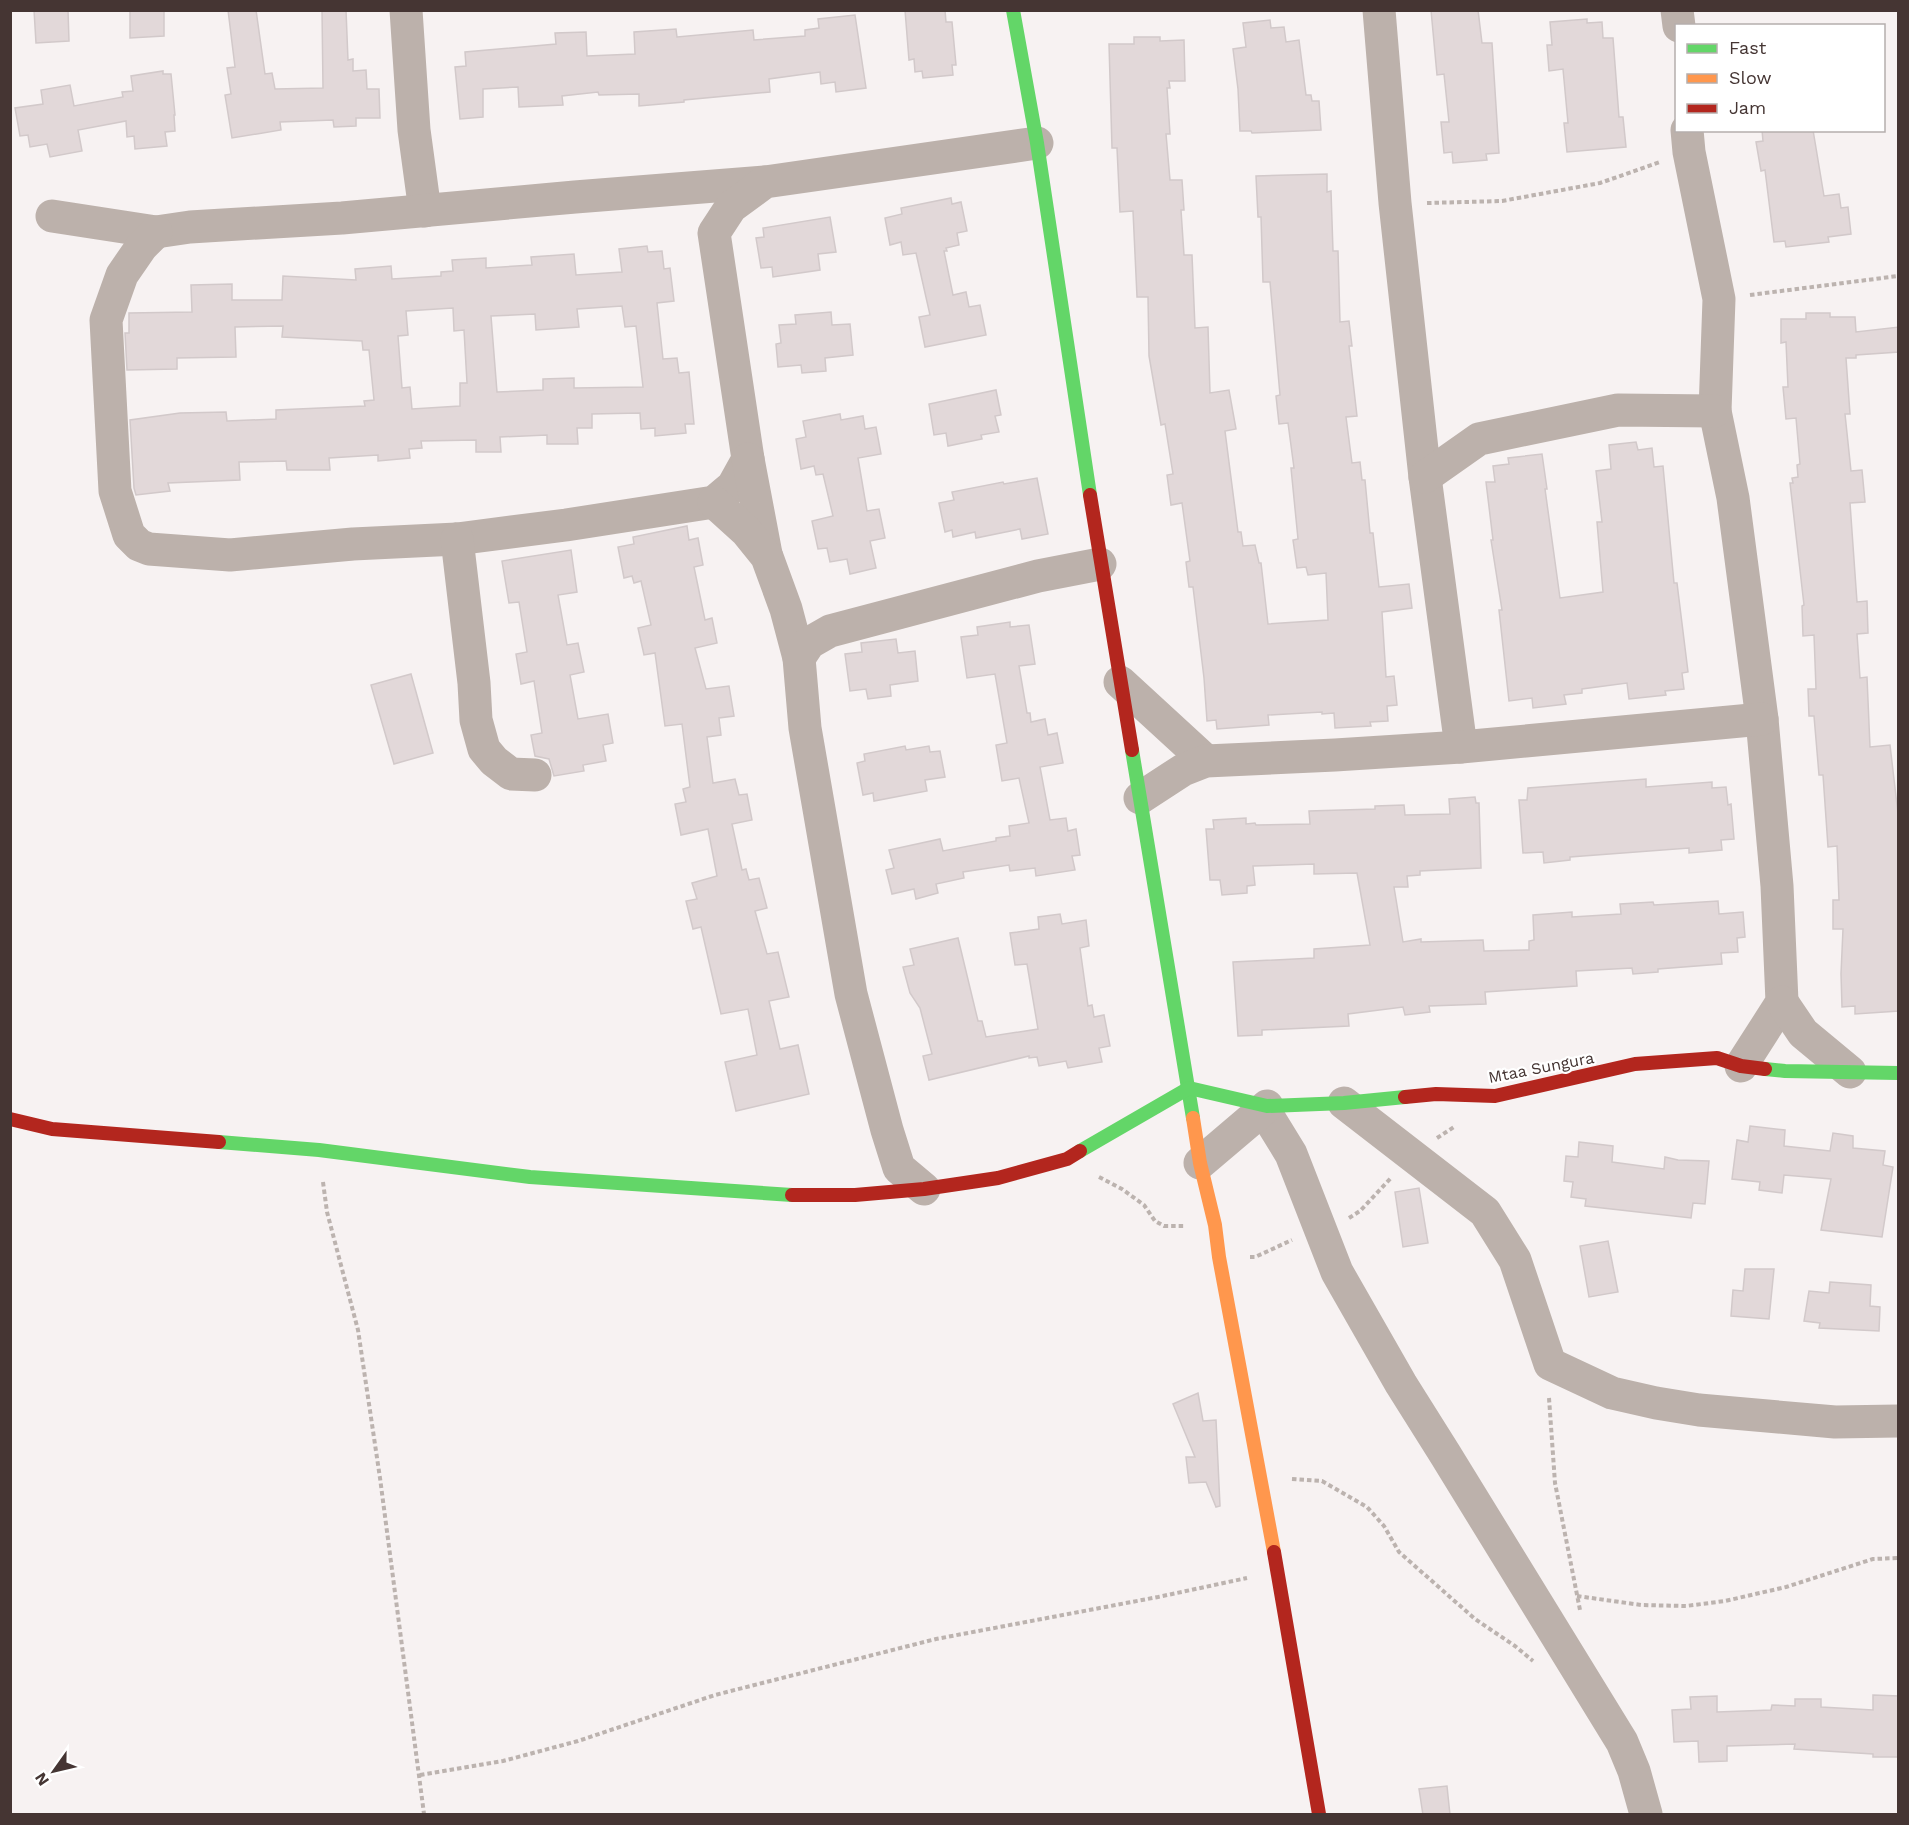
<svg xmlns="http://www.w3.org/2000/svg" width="1909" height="1825" viewBox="0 0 1909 1825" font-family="'Work Sans',sans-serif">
<rect width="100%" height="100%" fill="#f7f2f2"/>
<!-- building -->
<g fill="#e2d8d9" stroke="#d2c9ca" stroke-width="1.5" fill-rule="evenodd">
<polygon points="34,10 68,10 69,41 36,43"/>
<polygon points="130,10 164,10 164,36 130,38"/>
<polygon points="228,10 256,10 265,74 272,73 275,89 323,88 322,10 346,10 348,60 353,59 353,71 366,70 367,89 379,89 380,118 356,118 356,126 334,127 333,120 280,122 281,130 232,138 225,95 231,94 227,68 235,67"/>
<polygon points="905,10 945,10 946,22 952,22 956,65 952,65 953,75 923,78 922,71 915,72 914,59 909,60"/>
<polygon points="1431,10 1478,10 1482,43 1492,43 1499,153 1486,154 1487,160 1453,163 1452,152 1444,153 1441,122 1449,122 1444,74 1437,75"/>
<polygon points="855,15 866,88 836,92 835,82 821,84 820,72 769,79 770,92 684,100 684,102 639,106 639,94 599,95 598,92 562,96 563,105 519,107 518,87 483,89 483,117 460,119 455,67 466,66 465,52 556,44 555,33 586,32 587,56 635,54 634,32 676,29 677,37 753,30 754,40 805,36 805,30 819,28 818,19"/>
<polygon points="1587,19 1587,23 1602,22 1603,38 1613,38 1619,117 1623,117 1626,147 1567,152 1564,123 1568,123 1563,69 1549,71 1547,45 1552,45 1550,22"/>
<polygon points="1270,20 1271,28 1284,27 1286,42 1299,40 1306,95 1311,95 1312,101 1319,101 1321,130 1252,133 1251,131 1240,131 1238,89 1233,49 1246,47 1243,23"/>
<polygon points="1134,37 1160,37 1160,41 1184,40 1185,81 1169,81 1170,88 1167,88 1170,134 1166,134 1170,180 1182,180 1184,210 1181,210 1184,255 1192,255 1195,328 1208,327 1210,393 1229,390 1236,429 1225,431 1238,532 1241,532 1243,546 1255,545 1259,563 1261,563 1268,624 1328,620 1326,573 1308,575 1306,567 1297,568 1293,540 1298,539 1291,468 1294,468 1288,423 1279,424 1276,396 1280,395 1270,282 1263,282 1261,217 1258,217 1256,176 1327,174 1327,192 1331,191 1333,251 1338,251 1340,322 1349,321 1352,346 1349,346 1357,416 1346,417 1352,463 1360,462 1362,480 1365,480 1370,533 1373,533 1379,587 1409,584 1412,608 1382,612 1386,677 1394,676 1397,705 1387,706 1388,721 1370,722 1371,726 1335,728 1334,713 1322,714 1322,712 1268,715 1269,725 1217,729 1216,720 1207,721 1204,678 1193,587 1189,587 1186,562 1190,561 1182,503 1171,505 1167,475 1173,474 1165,424 1161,425 1149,356 1148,297 1137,297 1133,211 1120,212 1117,148 1112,148 1109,44 1134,44"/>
<polygon points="163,71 163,74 171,74 175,115 174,115 175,131 165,132 167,146 135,149 134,136 127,137 126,121 78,130 82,151 50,157 47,144 30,147 28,135 20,136 15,108 43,104 41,90 70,85 74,106 123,97 122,92 133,91 131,76"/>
<polygon points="1762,130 1813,130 1824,196 1839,194 1841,208 1848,207 1851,234 1828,237 1829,242 1786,247 1785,241 1774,242 1765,170 1761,171 1756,142 1763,141"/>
<polygon points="951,198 952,204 961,202 967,231 957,233 959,245 946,248 947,251 944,251 953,295 966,292 969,307 980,305 986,335 925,347 919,317 930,315 916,253 903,255 901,242 890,245 885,218 902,214 901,208"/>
<polygon points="830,217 836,252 818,254 820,270 773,277 772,267 761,268 756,238 764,237 763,228"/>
<path d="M647,246L648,252L662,251L664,269L670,268L674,301L657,303L663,359L677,358L679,373L689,372L694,424H685L686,433L655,436V428L641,429L640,413L592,414V428H577L578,444H547V435L500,437L501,452H476V440L421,441L422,448L409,449L410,458L378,461V455L329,458L330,470H287L286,461L239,462L240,480L168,483L170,491L136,495L134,488L130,420L180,413L226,412L227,421L276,419V410L365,406L364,401L374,400L369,350H363L362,341L282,337L283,326L235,327L236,357L177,358V369L127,370L125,333H129V313L192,312L191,285L232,284V300H282L283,276L356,280L355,269L391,266L392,279L441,276V272L453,271L452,260L486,258V268L532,265L531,257L574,254L576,275L622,272L619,249ZM622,306L625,327L636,326L643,387L574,388V378L543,379V390L497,392L491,316L535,314L536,330L579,327L577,309ZM453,308L454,331L464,330L467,383H460V406L412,409L410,387L402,388L398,336L408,335L406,311Z"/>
<polygon points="831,312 832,325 850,324 853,355 825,358 826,371 802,373 801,365 778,367 776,344 781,343 779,325 796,324 795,315"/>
<polygon points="1806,313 1830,313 1830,317 1855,317 1856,332 1899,327 1899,352 1856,355 1856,358 1846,358 1850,414 1845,414 1851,471 1862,470 1865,502 1850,503 1857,602 1867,601 1868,633 1857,634 1860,678 1867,677 1870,747 1890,745 1899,822 1899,1011 1855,1014 1855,1006 1842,1007 1841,974 1843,929 1833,929 1833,900 1839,900 1837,846 1828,847 1823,775 1819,775 1814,716 1809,716 1808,689 1816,689 1814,635 1803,636 1802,606 1804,605 1790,483 1793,483 1792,478 1798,477 1797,465 1800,464 1796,418 1786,419 1783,387 1788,387 1786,342 1781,343 1781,319 1806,319"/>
<polygon points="996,390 1001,415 995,416 999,432 981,435 982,439 948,446 946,433 934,435 929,404"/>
<polygon points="840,414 841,420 863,416 865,429 876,427 881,454 858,458 867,511 879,509 885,538 870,541 876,568 850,574 847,559 830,562 827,548 818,549 812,521 833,516 823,474 816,475 814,466 801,469 796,439 806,437 803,421"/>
<polygon points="1636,442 1638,450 1652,448 1654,467 1663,466 1674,583 1677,583 1688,672 1682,673 1684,689 1665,691 1666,695 1629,699 1627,683 1582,689 1582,693 1564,695 1566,704 1533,708 1532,698 1509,701 1499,610 1502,610 1491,540 1493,540 1486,482 1495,482 1493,466 1509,464 1508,458 1542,454 1547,489 1545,489 1560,598 1603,592 1597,522 1602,522 1596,471 1611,469 1609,445"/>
<polygon points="1037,478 1048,534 1022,539 1020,529 976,538 975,532 953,537 952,530 945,532 939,503 954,500 952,492 1003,482 1004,484"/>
<polygon points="687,526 689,540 698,538 703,565 694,567 705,620 712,618 717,643 695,648 706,689 729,686 734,716 719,718 721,735 707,737 713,783 735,779 739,795 747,794 752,820 732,824 742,870 746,869 749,880 759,878 767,908 755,911 767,954 778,952 789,997 769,1001 780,1049 798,1045 809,1094 736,1111 725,1062 757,1055 748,1009 721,1014 701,927 693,929 686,901 697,899 692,883 717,876 708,829 681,835 675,804 686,802 683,789 690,787 682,724 665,726 655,653 644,655 638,628 651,625 641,581 634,583 632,576 624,578 618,547 634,544 633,537"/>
<polygon points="571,550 577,592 558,595 567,645 578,643 584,672 570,675 578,719 608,714 613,743 603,745 606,761 583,765 584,771 554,776 549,759 535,756 531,735 542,733 534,681 521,684 516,654 527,652 519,602 509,603 502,561"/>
<polygon points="1010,622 1010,627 1029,625 1035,664 1019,666 1027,713 1030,713 1031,722 1045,719 1048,735 1057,733 1063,763 1040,767 1050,820 1066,818 1068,831 1076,829 1080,855 1072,856 1075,870 1036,876 1035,868 1010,871 1009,865 963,872 964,878 936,884 938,893 916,899 914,889 892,894 886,870 894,868 889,850 940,839 943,851 996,841 996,838 1010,836 1009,826 1029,823 1019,778 1002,781 996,745 1007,743 995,674 967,678 961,637 978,635 977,627"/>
<polygon points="896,639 898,653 915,651 918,681 890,685 891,696 868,699 866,689 850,691 845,654 862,652 861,643"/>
<polygon points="411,674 433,753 394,764 371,685"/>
<polygon points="905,746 906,750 929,746 930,752 940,751 945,777 925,780 927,791 874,801 873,793 863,795 857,763 865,761 864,754"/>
<polygon points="1646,779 1646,787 1712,782 1712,788 1726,787 1728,805 1731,804 1734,839 1721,840 1722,850 1689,853 1689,848 1570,857 1570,860 1544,863 1543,852 1523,853 1519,800 1527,800 1528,788"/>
<polygon points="1475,797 1476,803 1479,803 1481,868 1420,871 1420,875 1407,876 1408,887 1394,887 1403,942 1421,939 1421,942 1483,940 1484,951 1529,950 1529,941 1534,940 1533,915 1572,912 1572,917 1621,914 1620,904 1653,902 1654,905 1718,901 1719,914 1743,912 1745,937 1737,938 1738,952 1721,953 1722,964 1658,969 1658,972 1633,974 1632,968 1576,971 1577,986 1485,992 1486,1004 1429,1006 1430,1012 1405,1015 1403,1007 1348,1014 1349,1026 1262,1030 1262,1035 1238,1036 1233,962 1314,958 1314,949 1370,945 1357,873 1314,874 1314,864 1253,866 1255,885 1247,886 1247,893 1222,895 1220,880 1210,880 1206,829 1214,829 1213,820 1246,818 1246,824 1255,823 1256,825 1310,824 1309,811 1375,809 1375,806 1404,805 1405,815 1450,814 1449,799"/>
<polygon points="1060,914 1062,924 1086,920 1089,946 1080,948 1088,1006 1092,1005 1094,1017 1104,1015 1110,1046 1099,1048 1102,1062 1068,1068 1066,1061 1039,1066 1037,1057 1029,1058 1029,1056 929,1080 923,1056 932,1054 920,1008 910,993 903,967 914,965 910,949 958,938 978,1021 982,1021 986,1037 1038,1029 1027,964 1015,965 1010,933 1039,929 1038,917"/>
<polygon points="1750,1126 1785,1130 1784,1146 1830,1151 1833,1133 1853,1136 1853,1148 1885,1151 1883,1165 1893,1167 1882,1237 1821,1230 1831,1179 1784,1175 1782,1193 1759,1190 1760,1182 1732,1179 1737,1140 1748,1142"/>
<polygon points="1579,1142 1613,1146 1612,1162 1664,1169 1665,1157 1678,1160 1709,1161 1705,1204 1693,1203 1691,1218 1585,1206 1586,1199 1571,1197 1573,1182 1564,1181 1566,1156 1578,1157"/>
<polygon points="1419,1188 1428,1243 1403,1247 1395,1192"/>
<polygon points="1608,1241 1618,1292 1589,1297 1580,1246"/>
<polygon points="1745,1269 1774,1269 1769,1319 1731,1316 1733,1290 1743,1291"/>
<polygon points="1830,1282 1871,1285 1870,1306 1880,1307 1879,1331 1819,1328 1820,1323 1804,1321 1809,1291 1829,1293"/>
<polygon points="1198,1393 1203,1421 1216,1420 1220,1506 1216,1507 1206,1482 1189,1483 1186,1457 1195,1457 1173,1404"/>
<polygon points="1873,1695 1899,1696 1899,1757 1873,1757 1873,1754 1794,1749 1795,1744 1727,1746 1727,1761 1699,1762 1698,1741 1674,1742 1672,1710 1691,1709 1690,1697 1717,1696 1717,1712 1771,1710 1772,1705 1795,1706 1795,1699 1821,1699 1821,1707 1873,1710"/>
<polygon points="1447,1786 1450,1815 1423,1815 1419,1789"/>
</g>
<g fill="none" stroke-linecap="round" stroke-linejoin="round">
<!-- path -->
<g stroke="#bcb3af" stroke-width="4" stroke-dasharray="4.5 3" stroke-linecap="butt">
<polyline points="1427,203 1502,201 1600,183 1660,162"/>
<polyline points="1750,295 1898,276"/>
<polyline points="1437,1138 1454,1127"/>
<polyline points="1099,1177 1122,1189 1144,1205 1155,1221 1164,1226 1185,1226"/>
<polyline points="323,1182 327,1212 358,1330 380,1478 424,1814"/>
<polyline points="1349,1218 1360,1211 1391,1178"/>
<polyline points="1250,1257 1255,1257 1292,1240"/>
<polyline points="1549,1398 1555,1483 1580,1610"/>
<polyline points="1292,1479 1322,1481 1367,1507 1384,1526 1399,1552 1475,1619 1515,1646 1533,1661"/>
<polyline points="1577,1596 1641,1605 1686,1606 1725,1601 1786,1587 1873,1559 1898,1558"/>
<polyline points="420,1775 503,1761 578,1741 715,1695 936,1639 1158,1597 1247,1578"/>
</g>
<!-- street -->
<g stroke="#bcb1ab" stroke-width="33">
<polyline points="406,10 414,130 425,211"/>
<polyline points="1379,10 1395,203 1425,477 1461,747"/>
<polyline points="1677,10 1679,26"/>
<polyline points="1687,130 1689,152 1719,299 1715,411 1733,498 1762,719 1777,886 1782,1002 1741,1066"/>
<polyline points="52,216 156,232 190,227 342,218 575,197 765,182"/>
<polyline points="156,232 142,246 122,275 106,320 115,491 129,535 139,545 149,549 230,555 353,544 457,539 566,525 714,502 733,486 748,459 714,233 731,207 765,182 1037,143"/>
<polyline points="748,459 766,554"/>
<polyline points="1425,477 1479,439 1618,410 1715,411"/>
<polyline points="714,502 746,531 767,557 786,609 799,658"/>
<polyline points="457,539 474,683 476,720 484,749 494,761 511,774 535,775"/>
<polyline points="1120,682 1206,761"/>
<polyline points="1140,798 1183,770 1206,761 1335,755 1461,747 1762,719"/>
<polyline points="1782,1002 1803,1033 1850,1072"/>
<polyline points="1344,1103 1485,1212 1515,1260 1550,1364 1612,1393 1656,1403 1699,1410 1835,1422 1898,1421"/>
<polyline points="1264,1110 1291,1154 1337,1272 1401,1384 1445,1454 1622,1742 1634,1771 1646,1814"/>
<polyline points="1200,1163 1267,1106"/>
<polyline points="924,1189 899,1168 887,1130 851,994 805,728 799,658 809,643 830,631 1038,576 1100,564"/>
</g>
<!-- fast -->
<g stroke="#63d668" stroke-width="14">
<polyline points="1013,10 1037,143 1090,495"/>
<polyline points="1132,750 1193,1118"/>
<polyline points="1765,1069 1785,1071 1898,1073"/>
<polyline points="219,1142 319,1150 530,1177 792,1195"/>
<polyline points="1080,1151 1189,1088 1267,1106 1344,1103 1405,1097"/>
</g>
<!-- slow -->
<polyline stroke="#ff974d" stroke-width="14" points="1193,1118 1200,1163 1215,1225 1219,1257 1274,1552"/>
<!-- jam -->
<g stroke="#b3261e" stroke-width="14">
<polyline points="1090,495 1132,750"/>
<polyline points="1405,1097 1436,1094 1495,1096 1635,1064 1717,1058 1741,1066 1765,1069"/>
<polyline points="10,1119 52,1129 219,1142"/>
<polyline points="792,1195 855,1195 924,1189 998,1178 1067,1159 1080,1151"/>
<polyline points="1274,1552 1319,1814"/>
</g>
</g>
<g text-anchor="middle" stroke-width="4.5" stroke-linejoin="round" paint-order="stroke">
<!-- street labels -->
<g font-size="16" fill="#453533" stroke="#fff">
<text transform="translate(1541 1067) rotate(-11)" y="6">Mtaa Sungura</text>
</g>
</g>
<!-- border -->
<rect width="1909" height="1825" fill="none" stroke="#453533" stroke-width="24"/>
<!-- legend -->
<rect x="1675" y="24" width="210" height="108" fill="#ffffff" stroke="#b5aead" stroke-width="1.5"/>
<rect x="1687" y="44" width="30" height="9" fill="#63d668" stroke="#b5aead" stroke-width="1.5"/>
<text x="1729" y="54" font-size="18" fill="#453533">Fast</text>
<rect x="1687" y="74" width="30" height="9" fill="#ff974d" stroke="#b5aead" stroke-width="1.5"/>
<text x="1729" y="84" font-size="18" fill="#453533">Slow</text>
<rect x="1687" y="104" width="30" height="9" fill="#b3261e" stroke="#b5aead" stroke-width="1.5"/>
<text x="1729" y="114" font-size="18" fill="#453533">Jam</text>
<!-- north arrow -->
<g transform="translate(54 1771) rotate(236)" stroke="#ffffff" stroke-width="4.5" paint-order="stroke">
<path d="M0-4.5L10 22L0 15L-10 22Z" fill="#453533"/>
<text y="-9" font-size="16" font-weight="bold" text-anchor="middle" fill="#453533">N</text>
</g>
</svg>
